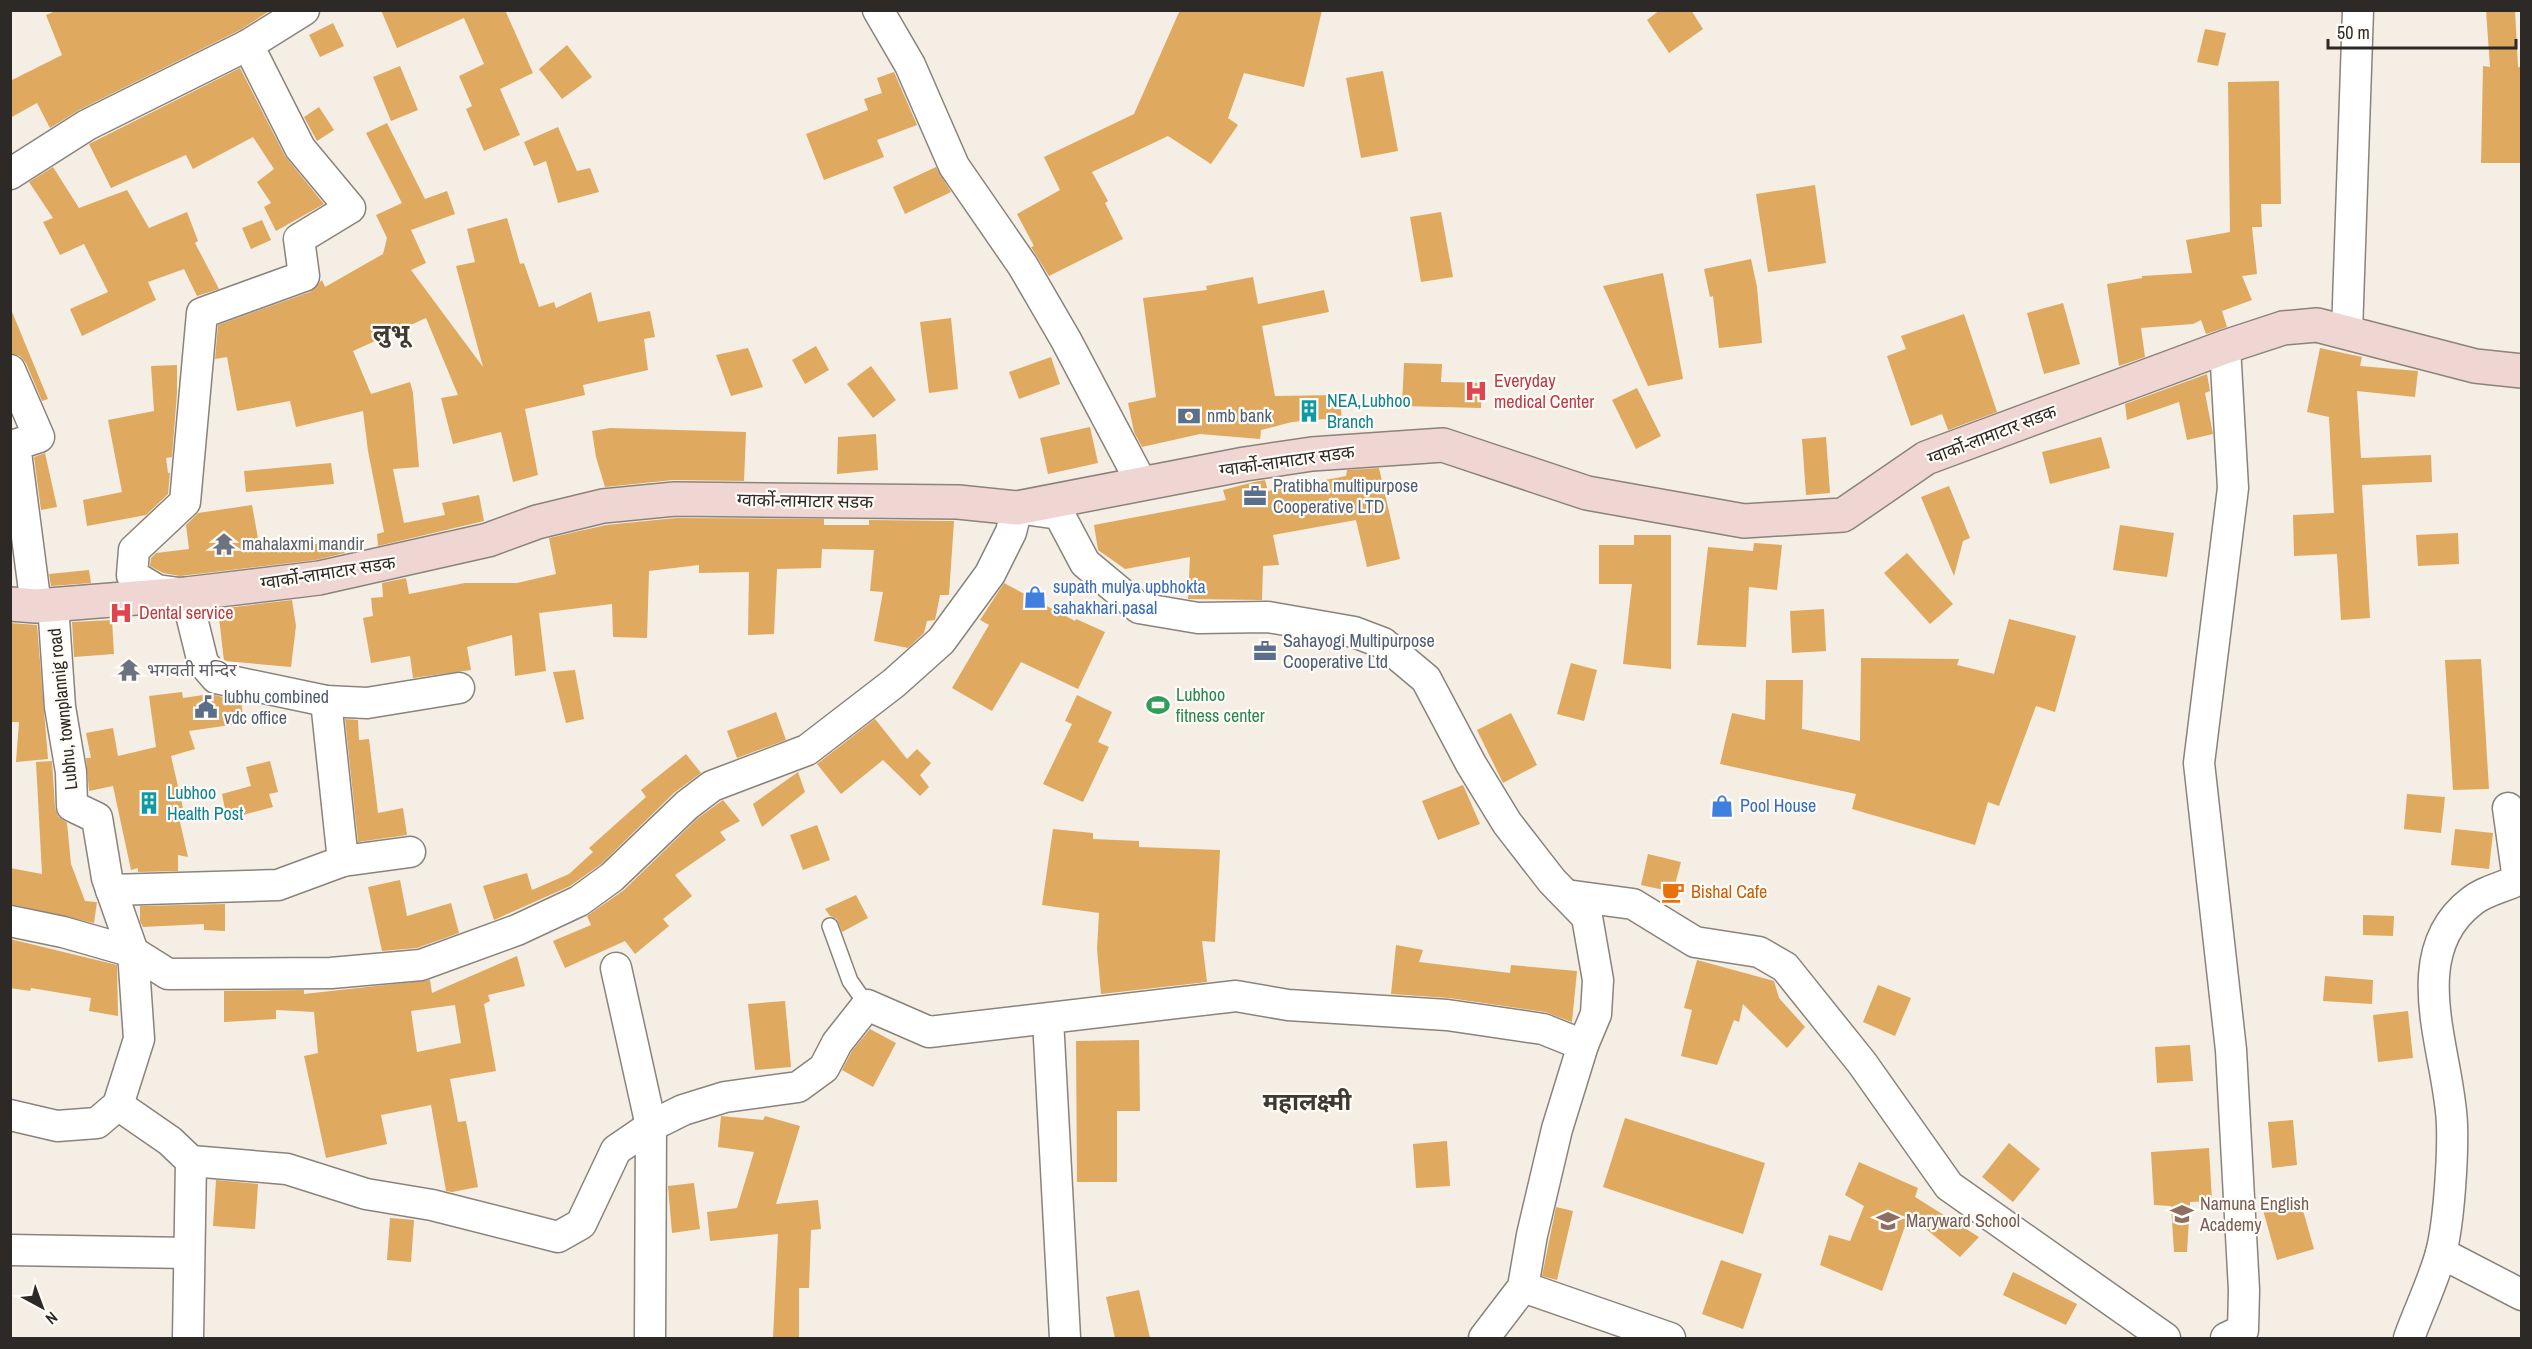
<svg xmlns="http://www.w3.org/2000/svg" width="2532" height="1349" viewBox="0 0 2532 1349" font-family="'Archivo Narrow','Noto Sans Devanagari',sans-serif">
<rect width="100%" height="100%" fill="#f5eee4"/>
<!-- building -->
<g fill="#dfa95f" fill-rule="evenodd">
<polygon points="58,10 271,10 240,30 79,110 50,128 37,103 10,118 10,81 62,55 46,15"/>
<polygon points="381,10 505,10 533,73 500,89 520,135 484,151 466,109 472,106 459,76 484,64 464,18 397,48"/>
<polygon points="1180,10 1322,10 1304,87 1244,73 1228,118 1238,125 1211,164 1168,136 1092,172 1108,201 1105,203 1123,239 1049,276 1031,247 1034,246 1017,214 1060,190 1044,157 1134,114"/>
<polygon points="1660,10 1691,10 1703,29 1669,53 1647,20"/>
<polygon points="2486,10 2515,10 2518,67 2522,67 2522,163 2481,163 2483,66 2490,67"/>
<polygon points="333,23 344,46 320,57 309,35"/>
<polygon points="2205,29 2226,33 2218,66 2197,62"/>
<polygon points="567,45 592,77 562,99 539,69"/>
<polygon points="400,66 418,110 391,121 373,77"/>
<polygon points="240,68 285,156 324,204 276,231 264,207 271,203 257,182 274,169 253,137 193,169 186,155 111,188 89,144"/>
<polygon points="1383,71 1398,151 1361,158 1346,78"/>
<polygon points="894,72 917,125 877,140 884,157 824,180 806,134 868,110 864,99 882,93 877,78"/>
<polygon points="2279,81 2281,204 2261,204 2262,227 2252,227 2257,274 2242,276 2252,300 2222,311 2227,327 2206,334 2201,320 2193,324 2141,328 2145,357 2119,366 2107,284 2142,278 2142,276 2192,273 2186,240 2230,232 2228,82"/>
<polygon points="319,107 334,130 317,141 304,117"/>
<polygon points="387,123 425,199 447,191 455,214 411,230 426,263 411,270 483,367 456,266 475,262 467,229 507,218 520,264 524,263 539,307 554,302 556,308 591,292 598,322 650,311 655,337 644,339 648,370 583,385 585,395 525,409 538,475 513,482 501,432 453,444 441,398 458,395 426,318 353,351 371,394 410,382 413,393 419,467 393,469 404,523 445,515 442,503 479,495 484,521 378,546 377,534 384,532 368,451 363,411 296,427 290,401 237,411 227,357 215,359 218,325 310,292 322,280 325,287 383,254 387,238 376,215 402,203 366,133"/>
<polygon points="558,127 577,171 590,168 599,192 558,203 546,161 534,166 524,142"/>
<polygon points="53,167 79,208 127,190 149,228 187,212 198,241 195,243 219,289 197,296 184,269 148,282 156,300 82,336 70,309 108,292 84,244 60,255 43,222 53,218 29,182"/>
<polygon points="936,167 951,192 905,214 893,187"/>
<polygon points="1815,185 1826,263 1768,272 1756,194"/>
<polygon points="1441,212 1453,277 1421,282 1410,217"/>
<polygon points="262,220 271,240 251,249 242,228"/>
<polygon points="1751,259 1757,287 1762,343 1719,348 1713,296 1710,297 1704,269"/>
<polygon points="1663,273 1683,379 1648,386 1603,286"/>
<polygon points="1253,277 1258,304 1324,290 1329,312 1262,326 1275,396 1340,395 1342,422 1328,423 1325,419 1292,422 1261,430 1260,439 1200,434 1142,447 1134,432 1128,403 1156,397 1143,298 1207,290 1206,286"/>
<polygon points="2063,303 2080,364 2044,374 2027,313"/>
<polygon points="10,307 48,399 42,401 26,363 20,356 10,353"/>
<polygon points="1964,314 1997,412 1948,430 1942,414 1911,426 1887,356 1906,349 1901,336"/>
<polygon points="951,318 958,389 929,393 920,322"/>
<polygon points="816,346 829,370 805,384 792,360"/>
<polygon points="748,348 763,387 731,396 716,355"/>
<polygon points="2320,348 2362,357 2360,366 2418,371 2415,397 2357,391 2361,458 2431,455 2432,482 2362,485 2370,618 2341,620 2337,554 2294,556 2293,515 2334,513 2329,417 2307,412"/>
<polygon points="1051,357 1060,384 1019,399 1009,372"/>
<polygon points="1404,363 1442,364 1441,382 1482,383 1481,408 1402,406"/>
<polygon points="177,365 177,393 172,457 166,458 168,473 170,473 168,494 146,515 87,526 83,500 122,492 108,420 154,411 151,366"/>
<polygon points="871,366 896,400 873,418 847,384"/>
<polygon points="2207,374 2210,391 2205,393 2213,434 2187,440 2179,402 2127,420 2125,404"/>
<polygon points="1637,388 1661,436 1636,449 1612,400"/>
<polygon points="1090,427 1098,463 1048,474 1040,438"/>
<polygon points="610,428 746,432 744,481 673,480 605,487 596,457 592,431"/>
<polygon points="876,434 878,470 837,474 838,437"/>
<polygon points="1826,437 1830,493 1806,495 1802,439"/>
<polygon points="2101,437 2110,468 2050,484 2042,452"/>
<polygon points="45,453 57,507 41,510 34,457"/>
<polygon points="331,463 334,484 246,492 244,471"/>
<polygon points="1379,468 1400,559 1367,567 1356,520 1273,535 1279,565 1263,566 1262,600 1188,599 1190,557 1125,569 1098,550 1094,525 1226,500 1223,490 1254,482 1265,480 1268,491 1346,476 1347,470"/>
<polygon points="1949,486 1970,538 1963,541 1954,576 1921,497"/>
<polygon points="252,505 259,544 319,544 343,539 345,553 316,560 180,576 163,573 150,566 151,558 156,553 189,549 186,525 198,513"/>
<polygon points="676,518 824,519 824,525 869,525 869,520 954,521 949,595 940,595 935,620 927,621 924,633 908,648 874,641 883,592 870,591 874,550 822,549 821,568 777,569 774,634 748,635 749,572 699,573 699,565 649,571 647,638 613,637 612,604 539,613 546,671 515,676 512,635 467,647 471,670 413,678 410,656 371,663 363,618 373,616 371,598 383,597 382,583 406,578 409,594 465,583 517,583 556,574 549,538 606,525"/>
<polygon points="2120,525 2174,533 2167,577 2113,570"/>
<polygon points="2458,533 2459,564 2418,566 2416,535"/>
<polygon points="1634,535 1671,535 1671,669 1623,664 1632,584 1599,584 1599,545 1634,545"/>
<polygon points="1754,543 1782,545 1777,590 1749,587 1746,647 1697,645 1708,547 1753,551"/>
<polygon points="1907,553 1953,604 1930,624 1884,573"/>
<polygon points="89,570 91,583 51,586 49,574"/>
<polygon points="1004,583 1075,621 1076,619 1105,632 1078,689 1021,662 992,711 952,688 989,625 980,620"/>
<polygon points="292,600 296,626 291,667 224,661 218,609"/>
<polygon points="1824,609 1826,651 1792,653 1790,611"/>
<polygon points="2009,619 2076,636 2055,712 2036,706 1999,806 1988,802 1975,845 1852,809 1856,794 1720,764 1732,713 1765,720 1766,680 1803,680 1802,729 1860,741 1861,658 1959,659 1957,665 1994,674"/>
<polygon points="112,620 114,654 74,657 72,622"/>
<polygon points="10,623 37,625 48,759 16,762 19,722 10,722"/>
<polygon points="2481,659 2489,789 2453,790 2445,660"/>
<polygon points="1571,663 1597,670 1584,721 1557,714"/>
<polygon points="575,670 584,719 566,723 553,672"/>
<polygon points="182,692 183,698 210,694 241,701 244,723 189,731 195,749 171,756 183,808 177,809 188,857 178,855 178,871 138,872 138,868 131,870 113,786 89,791 86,758 91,758 86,733 113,728 118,756 156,747 149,696"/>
<polygon points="1077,695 1112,712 1098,742 1109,747 1083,802 1043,784 1072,724 1065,721"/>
<polygon points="776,712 786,740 737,758 727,731"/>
<polygon points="1511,713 1537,765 1503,783 1477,730"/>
<polygon points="345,719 358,720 359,740 369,739 378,813 403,808 407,835 358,842"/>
<polygon points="875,719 907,759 917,749 931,763 920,775 929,787 920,796 883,760 841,794 817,764"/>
<polygon points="686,754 701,773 675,792 601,864 570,886 494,920 483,886 527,873 532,890 569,874 593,852 589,848 646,797 641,790"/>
<polygon points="52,761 55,807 58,816 67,823 71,864 85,901 97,902 94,923 10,904 10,868 42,874 36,762"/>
<polygon points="270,761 278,792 269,794 273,807 227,819 222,794 251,786 246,767"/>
<polygon points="798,772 805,792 762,827 753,804"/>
<polygon points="1463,785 1480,824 1438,840 1422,801"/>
<polygon points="2407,794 2445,797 2441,833 2404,829"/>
<polygon points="723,800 740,821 720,832 726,840 675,875 692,896 663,919 669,926 635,954 625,941 565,968 553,941 591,925 587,916 624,890 698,818"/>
<polygon points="817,825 830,860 803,870 790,835"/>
<polygon points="1053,829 1093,833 1093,839 1139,841 1139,847 1220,850 1215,942 1202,941 1207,982 1101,994 1097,949 1099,913 1042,905"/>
<polygon points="2455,829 2493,833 2489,869 2451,865"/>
<polygon points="1648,854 1681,862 1673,892 1641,885"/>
<polygon points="400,880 407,916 451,903 459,933 417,948 382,951 368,887"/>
<polygon points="856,895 868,918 842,932 837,919 830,916 825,909"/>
<polygon points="225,904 225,931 204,930 204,924 143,927 140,921 140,906"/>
<polygon points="2363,915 2394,916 2393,936 2363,935"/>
<polygon points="10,939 117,965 118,1016 89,1011 91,998 31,988 30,991 10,988"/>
<polygon points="1396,945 1423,950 1419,962 1510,973 1511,965 1577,971 1572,1022 1545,1012 1449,998 1391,994"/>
<path d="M517,956L525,986L488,995L490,1001L484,1004L496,1071L450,1079L458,1122L466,1121L478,1187L452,1192L446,1191L431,1105L381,1115L387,1144L326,1158L304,1056L318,1053L314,1012L276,1010V1019L224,1022V991L304,990V994L430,980L432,993ZM455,1005L461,1043L417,1052L411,1011Z"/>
<polygon points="1697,960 1774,981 1779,998 1805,1027 1787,1048 1743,1004 1739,1022 1734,1020 1717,1065 1681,1056 1692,1010 1684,1008"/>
<polygon points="2325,976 2373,980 2372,1004 2323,1001"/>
<polygon points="1878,985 1911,998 1895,1036 1863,1022"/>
<polygon points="785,1001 791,1067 755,1070 748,1004"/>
<polygon points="2408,1011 2413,1058 2378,1062 2373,1015"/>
<polygon points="870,1029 896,1043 873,1087 842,1070 852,1051"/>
<polygon points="1139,1040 1140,1111 1117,1111 1117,1182 1077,1182 1076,1041"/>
<polygon points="2190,1045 2193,1081 2157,1083 2155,1047"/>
<polygon points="721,1116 763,1120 765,1116 800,1126 776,1204 818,1200 821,1229 811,1230 809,1288 799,1288 799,1338 773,1338 778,1234 710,1241 707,1212 737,1208 754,1152 718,1147"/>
<polygon points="1625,1118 1765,1163 1743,1234 1603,1187"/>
<polygon points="2293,1120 2297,1165 2272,1168 2268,1122"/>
<polygon points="1447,1141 1450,1186 1416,1188 1413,1144"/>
<polygon points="2009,1143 2040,1169 2013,1202 1982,1177"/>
<polygon points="2209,1148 2212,1201 2190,1202 2187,1252 2174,1252 2171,1206 2154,1205 2151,1152"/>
<polygon points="1859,1162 1918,1188 1915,1197 1979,1237 1960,1257 1909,1215 1882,1291 1820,1265 1829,1235 1850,1241 1864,1206 1845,1195"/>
<polygon points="216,1180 258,1184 255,1229 213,1226"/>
<polygon points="694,1183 700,1229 672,1233 668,1186"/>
<polygon points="2300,1200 2314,1249 2277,1260 2263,1210"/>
<polygon points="1556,1207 1573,1211 1557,1280 1542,1276"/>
<polygon points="390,1218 414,1220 411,1262 387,1260"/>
<polygon points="1721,1260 1762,1274 1743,1329 1702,1314"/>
<polygon points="2013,1272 2077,1304 2066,1325 2003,1295"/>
<polygon points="1139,1290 1150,1338 1115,1338 1106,1297"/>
</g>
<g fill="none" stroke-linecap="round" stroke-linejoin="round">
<!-- service casing -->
<g stroke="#8a837b" stroke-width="18">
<polyline id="service" points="830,926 850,981 867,1005"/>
</g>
<!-- minor casing -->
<g stroke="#8a837b" stroke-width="33">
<g id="minor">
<polyline points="878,10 910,65 954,166 1023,266 1066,340 1142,484"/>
<polyline points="248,45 300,148 350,208 299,239 304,276 202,313 185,502 134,550 132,575 157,590 186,594 203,663 216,678 326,701 367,703 459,688"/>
<polyline points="10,174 87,125 248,45 304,10"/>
<polyline points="2347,333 2358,10"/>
<polyline points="2225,347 2233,488 2199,763 2231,1050 2244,1290 2243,1330 2226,1338"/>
<polyline points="10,370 39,437 15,445 36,606"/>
<polyline points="326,701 343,861"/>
<polyline points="111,890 278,885 343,861 410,852"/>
<polyline points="1566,895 1633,904 1695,942 1759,952 1785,967 1862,1063 1949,1186 2165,1338"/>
<polyline points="10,921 63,932 133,952 168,974 331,973 421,965 517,930 579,901 612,877 687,805 712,786 807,750 894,683 941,641 990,574 1011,532 1017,508 1059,514 1085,563 1139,608 1198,618 1268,617 1354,632 1383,643 1426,679 1471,764 1507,823 1552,881 1587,917 1598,980 1596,1014 1583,1045 1557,1129 1532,1235 1523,1287 1484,1338"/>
<polyline points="616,968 651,1126 650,1338"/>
<polyline points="1048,1019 1065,1338"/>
<polyline points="118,1105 170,1141 191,1161 188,1338"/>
<polyline points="10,1115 57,1126 97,1123 118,1105 139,1039 133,952 107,878 97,818 72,806 71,772 60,707 53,604"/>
<polyline points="191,1161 287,1169 366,1194 432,1205 558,1237 581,1224 616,1150 651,1126 683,1110 725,1097 798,1087 824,1068 837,1043 867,1005 929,1032 1236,996 1288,1005 1447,1015 1543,1029 1583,1045"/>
<polyline points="10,1250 189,1253"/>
<polyline points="2441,1253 2522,1295"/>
<polyline points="1523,1287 1670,1338"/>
<path d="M2409,1338C2419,1310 2433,1282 2441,1253C2449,1222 2453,1157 2452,1125C2450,1054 2401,955 2472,901C2484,891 2504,887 2518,880L2508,808"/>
</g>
</g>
<!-- secondary casing -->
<g stroke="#8a837b" stroke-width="36">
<polyline id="secondary" points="10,604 36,606 186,594 319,578 488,540 537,522 603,506 675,499 958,502 1017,508 1245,464 1312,454 1443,445 1587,493 1744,521 1843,515 1926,458 2225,347 2283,328 2317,325 2475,366 2522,371"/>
</g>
<!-- service -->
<use href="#service" stroke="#fff" stroke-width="15"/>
<!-- minor -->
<use href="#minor" stroke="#fff" stroke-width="30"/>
<!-- secondary -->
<use href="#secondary" stroke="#efd6d3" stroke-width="33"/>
</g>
<!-- icons -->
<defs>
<g id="hospital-bare" transform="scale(1.8)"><path d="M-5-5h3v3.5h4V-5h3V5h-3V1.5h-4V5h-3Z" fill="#e0444e" stroke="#fffcf8" stroke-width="2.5" paint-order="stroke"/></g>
<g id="building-bare" transform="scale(1.8)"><path d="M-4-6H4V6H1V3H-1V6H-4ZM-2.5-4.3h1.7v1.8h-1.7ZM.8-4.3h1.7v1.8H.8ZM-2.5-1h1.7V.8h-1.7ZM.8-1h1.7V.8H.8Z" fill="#0f9aa8" stroke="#fffcf8" stroke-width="2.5" paint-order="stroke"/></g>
<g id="bank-bare" transform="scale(1.8)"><path d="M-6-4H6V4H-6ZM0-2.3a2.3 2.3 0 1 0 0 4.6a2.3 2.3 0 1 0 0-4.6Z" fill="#5c6f8a" stroke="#fffcf8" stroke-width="2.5" paint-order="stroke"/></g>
<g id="office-bare" transform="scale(1.8)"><path d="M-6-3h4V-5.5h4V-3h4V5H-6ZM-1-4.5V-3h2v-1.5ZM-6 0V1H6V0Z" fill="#5c6f8a" stroke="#fffcf8" stroke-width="2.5" paint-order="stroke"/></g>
<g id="temple-bare" transform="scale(1.8)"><path d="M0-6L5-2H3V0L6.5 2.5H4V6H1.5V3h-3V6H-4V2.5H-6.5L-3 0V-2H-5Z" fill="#6b7280" stroke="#fffcf8" stroke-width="2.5" paint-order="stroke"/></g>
<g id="shop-bare" transform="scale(1.8)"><path d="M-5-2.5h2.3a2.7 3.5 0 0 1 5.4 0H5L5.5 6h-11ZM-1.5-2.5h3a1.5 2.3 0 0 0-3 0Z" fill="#3f7fe0" stroke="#fffcf8" stroke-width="2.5" paint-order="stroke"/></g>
<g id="stadium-bare" transform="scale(1.8)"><path d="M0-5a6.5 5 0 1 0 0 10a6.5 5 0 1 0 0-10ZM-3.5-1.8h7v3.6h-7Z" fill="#2e9e5b" stroke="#fffcf8" stroke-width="2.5" paint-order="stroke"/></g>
<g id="civic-bare" transform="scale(1.8)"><path d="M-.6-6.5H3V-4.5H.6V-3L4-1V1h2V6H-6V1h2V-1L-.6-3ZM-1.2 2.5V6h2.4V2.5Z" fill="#5c6f8a" stroke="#fffcf8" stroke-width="2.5" paint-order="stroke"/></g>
<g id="cafe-bare" transform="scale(1.8)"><path d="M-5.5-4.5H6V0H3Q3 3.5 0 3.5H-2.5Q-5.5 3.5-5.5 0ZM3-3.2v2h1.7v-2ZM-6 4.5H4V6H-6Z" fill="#e8710a" stroke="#fffcf8" stroke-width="2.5" paint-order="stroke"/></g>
<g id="school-bare" transform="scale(1.8)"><path d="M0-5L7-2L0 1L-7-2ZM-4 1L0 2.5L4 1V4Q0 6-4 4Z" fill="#8d6e63" stroke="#fffcf8" stroke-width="2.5" paint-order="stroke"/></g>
</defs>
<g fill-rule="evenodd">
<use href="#hospital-bare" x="1476" y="391"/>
<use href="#building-bare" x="1309" y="411"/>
<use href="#bank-bare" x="1189" y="416"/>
<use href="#office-bare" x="1255" y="496"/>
<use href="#temple-bare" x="224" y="544"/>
<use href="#shop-bare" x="1035" y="597"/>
<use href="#hospital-bare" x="121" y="613"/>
<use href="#office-bare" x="1265" y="651"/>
<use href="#temple-bare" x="129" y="670"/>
<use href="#stadium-bare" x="1158" y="705"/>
<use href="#civic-bare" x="206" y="707"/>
<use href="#building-bare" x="149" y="803"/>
<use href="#shop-bare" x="1722" y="806"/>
<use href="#cafe-bare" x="1673" y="892"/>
<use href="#school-bare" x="2182" y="1214"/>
<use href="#school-bare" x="1888" y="1221"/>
</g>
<g text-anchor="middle" stroke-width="4.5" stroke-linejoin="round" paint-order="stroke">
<!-- health labels -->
<g font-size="18" fill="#be3a42" stroke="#fffcf8" text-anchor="start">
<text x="1494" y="387">Everyday<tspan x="1494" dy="21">medical Center</tspan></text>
<text x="139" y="619">Dental service</text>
</g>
<!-- culture labels -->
<g font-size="18" fill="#0d838f" stroke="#fffcf8" text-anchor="start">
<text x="1327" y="407">NEA,Lubhoo<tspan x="1327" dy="21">Branch</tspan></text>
<text x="167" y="799">Lubhoo<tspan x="167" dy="21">Health Post</tspan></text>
</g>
<!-- service labels -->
<g font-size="18" fill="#4e5e75" stroke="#fffcf8" text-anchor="start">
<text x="1207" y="422">nmb bank</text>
<text x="1273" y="492">Pratibha multipurpose<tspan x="1273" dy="21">Cooperative LTD</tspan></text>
<text x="1283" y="647">Sahayogi Multipurpose<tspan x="1283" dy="21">Cooperative Ltd</tspan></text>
<text x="224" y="703">lubhu combined<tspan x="224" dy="21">vdc office</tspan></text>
</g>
<!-- street labels -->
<g font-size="18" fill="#2c2926" stroke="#fffcf8">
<text transform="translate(1992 435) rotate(-21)" y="6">ग्वार्को-लामाटार सडक</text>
<text transform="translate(1287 461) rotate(-8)" y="6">ग्वार्को-लामाटार सडक</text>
<text transform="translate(805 501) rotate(1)" y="6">ग्वार्को-लामाटार सडक</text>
<text transform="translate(328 573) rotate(-9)" y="6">ग्वार्को-लामाटार सडक</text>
<text transform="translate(63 709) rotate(-96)" y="6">Lubhu, townplannig road</text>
</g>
<!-- worship labels -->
<g font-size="18" fill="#5b616d" stroke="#fffcf8" text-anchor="start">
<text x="242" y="550">mahalaxmi mandir</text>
<text x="147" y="676">भगवती मन्दिर</text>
</g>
<!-- shop labels -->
<g font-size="18" fill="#366cbe" stroke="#fffcf8" text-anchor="start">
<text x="1053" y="593">supath mulya upbhokta<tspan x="1053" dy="21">sahakhari pasal</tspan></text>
<text x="1740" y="812">Pool House</text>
</g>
<!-- leisure labels -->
<g font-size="18" fill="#27864d" stroke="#fffcf8" text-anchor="start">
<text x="1176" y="701">Lubhoo<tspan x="1176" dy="21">fitness center</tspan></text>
</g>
<!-- food labels -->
<g font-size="18" fill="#c56008" stroke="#fffcf8" text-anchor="start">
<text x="1691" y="898">Bishal Cafe</text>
</g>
<!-- education labels -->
<g font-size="18" fill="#785e54" stroke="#fffcf8" text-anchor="start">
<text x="2200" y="1210">Namuna English<tspan x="2200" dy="21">Academy</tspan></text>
<text x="1906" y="1227">Maryward School</text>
</g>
<!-- district labels -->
<g font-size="24" font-weight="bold" fill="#3e3931" stroke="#fffcf8">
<text x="391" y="341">लुभू</text>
<text x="1307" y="1110">महालक्ष्मी</text>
</g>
</g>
<!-- border -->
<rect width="2532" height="1349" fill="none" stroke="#2c2926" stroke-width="24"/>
<!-- north arrow -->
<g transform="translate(42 1307) rotate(139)" stroke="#fffcf8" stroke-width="4.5" paint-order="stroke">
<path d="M0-4.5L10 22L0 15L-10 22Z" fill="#2c2926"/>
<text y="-9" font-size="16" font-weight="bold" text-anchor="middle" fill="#2c2926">N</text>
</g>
<!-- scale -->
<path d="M2328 39v9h188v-9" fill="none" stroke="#2c2926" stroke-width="3"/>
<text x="2337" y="39" font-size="18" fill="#2c2926" stroke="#fffcf8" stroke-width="4.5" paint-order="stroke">50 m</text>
</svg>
